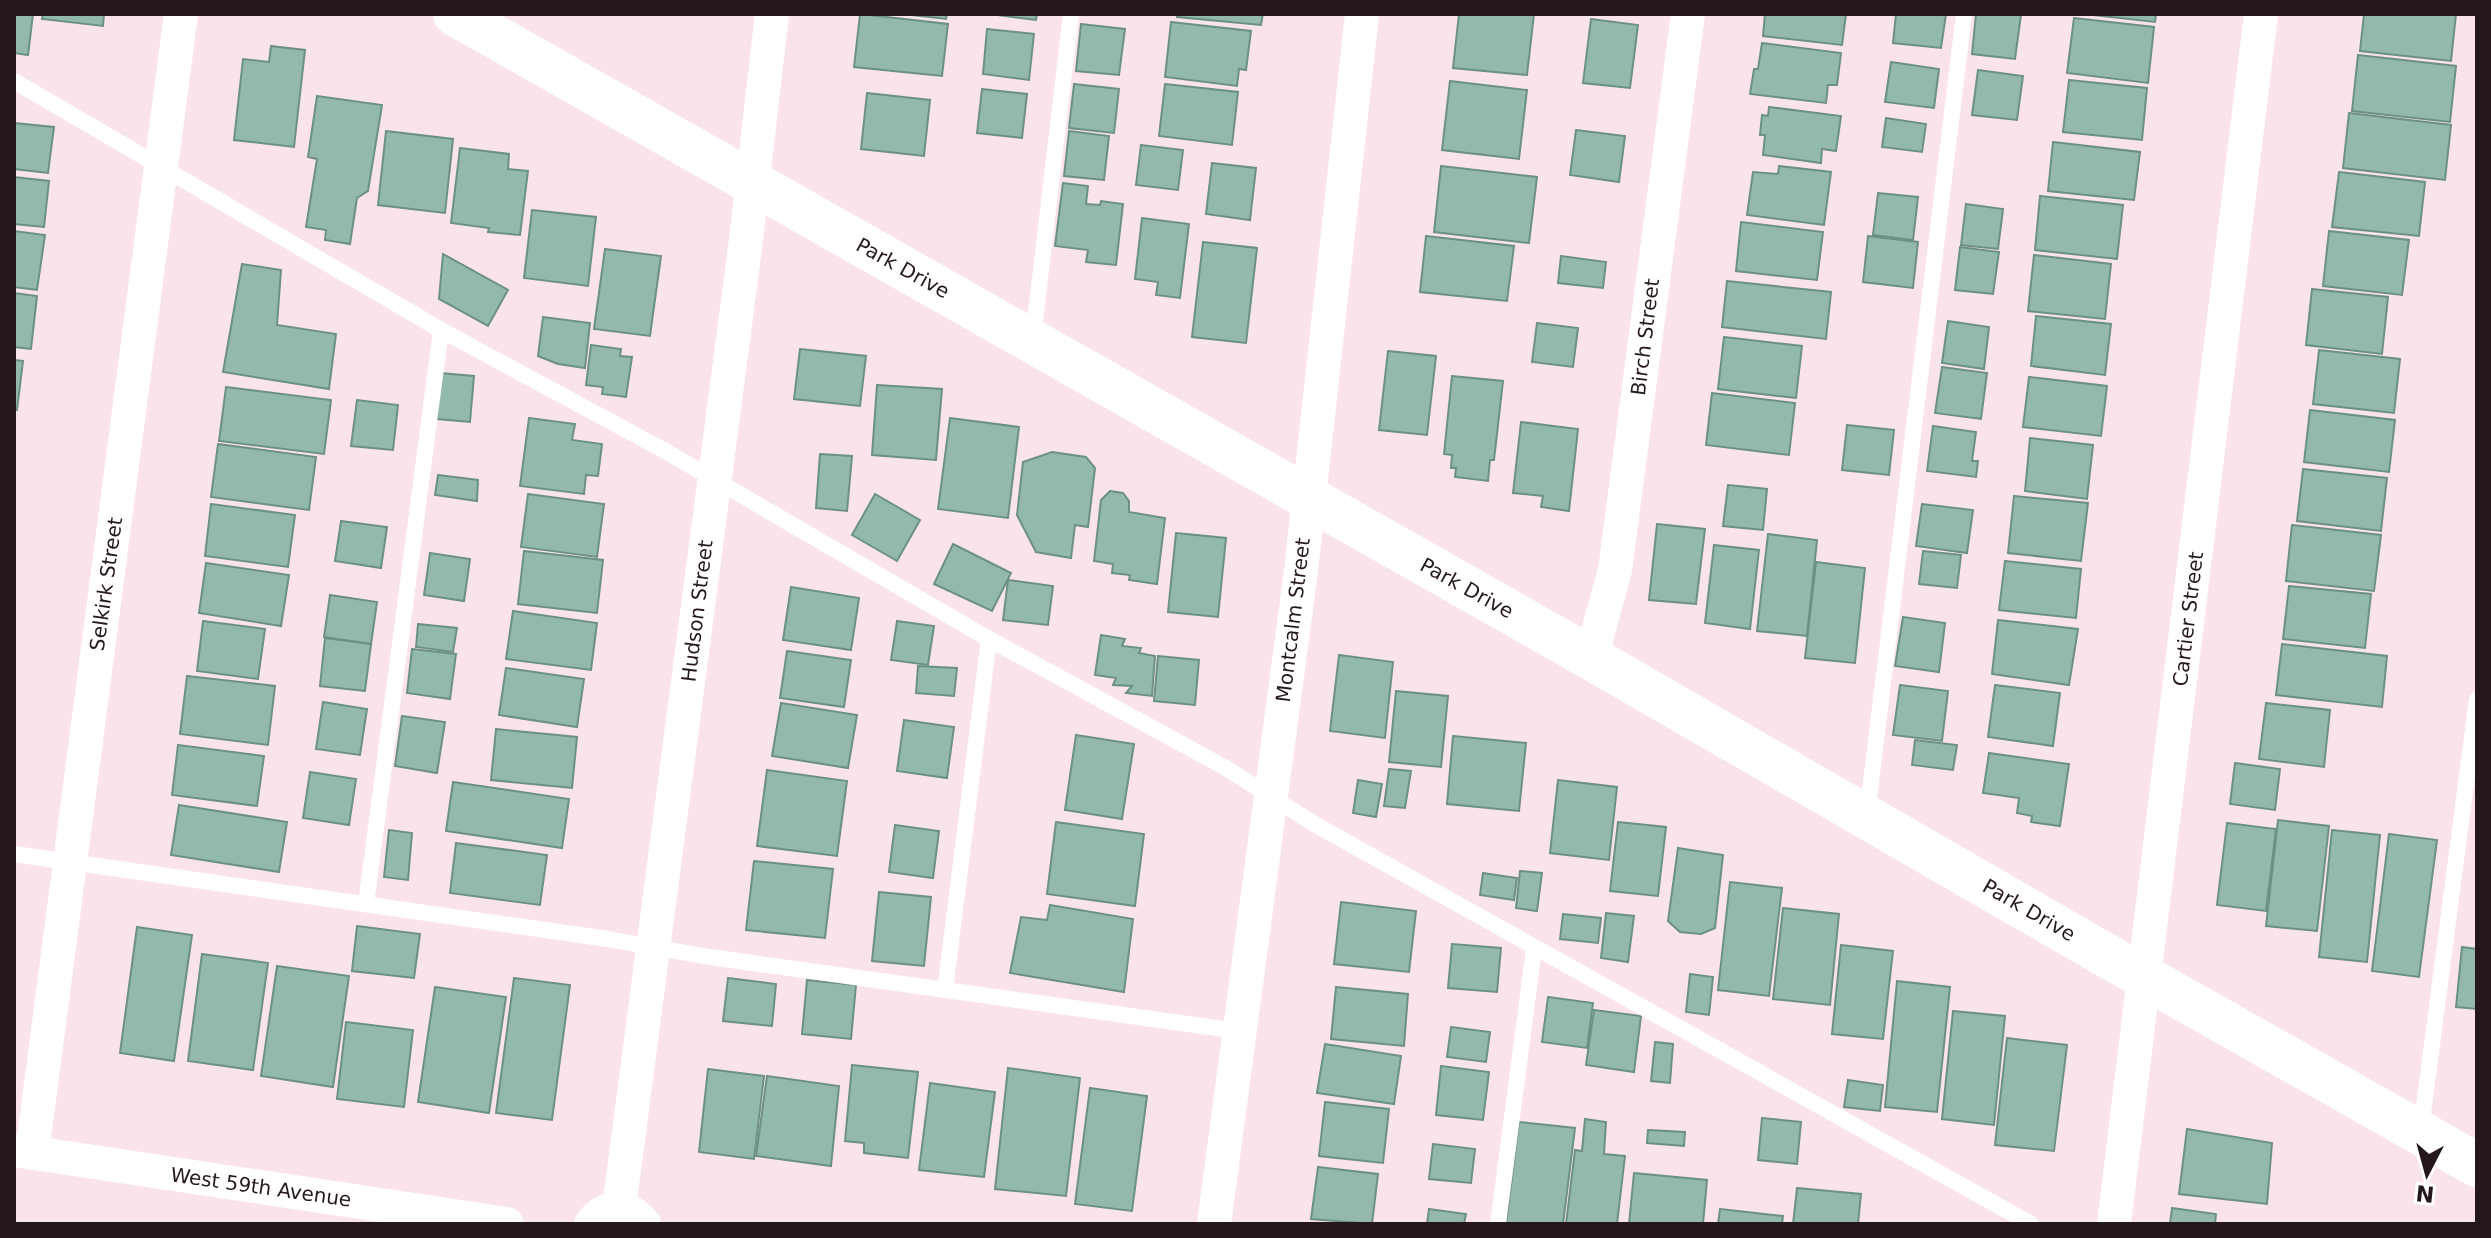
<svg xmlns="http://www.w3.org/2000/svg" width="2491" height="1238" viewBox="0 0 2491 1238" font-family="'DejaVu Sans',sans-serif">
<rect width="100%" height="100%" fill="#fbe3ed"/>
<!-- building -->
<g fill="#92b9aa" stroke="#6b9183" stroke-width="2">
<polygon points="14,14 33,14 28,55 14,53"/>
<polygon points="43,14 104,14 103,26 42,19"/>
<polygon points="860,14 948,24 942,76 854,67"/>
<polygon points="903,14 947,14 946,19"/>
<polygon points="990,14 1037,14 1036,20"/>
<polygon points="1177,14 1263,14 1261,25 1177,17"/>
<polygon points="1459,14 1534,14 1527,75 1453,68"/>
<polygon points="1765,14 1846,14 1842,45 1763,36"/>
<polygon points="1896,14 1946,14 1941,48 1893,43"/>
<polygon points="1976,14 2021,15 2015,59 1972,54"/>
<polygon points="2084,14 2156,14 2155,22"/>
<polygon points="2364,14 2456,14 2451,61 2360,51"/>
<polygon points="2074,18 2154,27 2148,83 2067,73"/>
<polygon points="1591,19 1638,25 1630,88 1583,83"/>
<polygon points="1171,22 1251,31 1246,70 1239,69 1237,86 1165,77"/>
<polygon points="1081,24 1125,29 1119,75 1076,71"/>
<polygon points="987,29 1034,34 1029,80 983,74"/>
<polygon points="1762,43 1841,53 1837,85 1828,85 1826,103 1750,94 1754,69 1758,69"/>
<polygon points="271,46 305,50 294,147 234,140 243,59 269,62"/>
<polygon points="2358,55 2456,66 2450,122 2352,111"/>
<polygon points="1891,62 1939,69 1934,108 1885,102"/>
<polygon points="1978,70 2023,76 2017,120 1972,115"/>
<polygon points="2069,80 2147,88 2142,140 2063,132"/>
<polygon points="1450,81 1527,90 1519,159 1442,150"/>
<polygon points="1074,84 1119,89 1114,133 1069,128"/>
<polygon points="1165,84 1238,92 1232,145 1159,136"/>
<polygon points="982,89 1027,94 1022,138 977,133"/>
<polygon points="867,93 930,100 924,156 861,149"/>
<polygon points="317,96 382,105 368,191 357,198 350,244 325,240 326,230 306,227 317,159 308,157"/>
<polygon points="1769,107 1841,116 1836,151 1822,149 1821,163 1763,155 1765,135 1760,135 1762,115 1768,116"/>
<polygon points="2349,113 2451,125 2445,180 2343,168"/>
<polygon points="1886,118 1926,124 1922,152 1882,147"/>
<polygon points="14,123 54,127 48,173 14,169"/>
<polygon points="1576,130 1625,136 1619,182 1570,175"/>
<polygon points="386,131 453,139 445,213 378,205"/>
<polygon points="1069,131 1109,136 1104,180 1064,176"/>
<polygon points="2053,142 2140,152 2134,200 2048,191"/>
<polygon points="1141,145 1183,150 1178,190 1136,185"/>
<polygon points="460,148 509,154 508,169 528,171 520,235 488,232 489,228 451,223"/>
<polygon points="1212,163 1256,168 1250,220 1206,214"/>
<polygon points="1441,166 1537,177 1529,243 1434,232"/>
<polygon points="1779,166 1831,172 1824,225 1747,215 1753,172 1778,174"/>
<polygon points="2339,172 2425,182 2419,236 2332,227"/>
<polygon points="14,177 49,181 44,227 14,224"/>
<polygon points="1063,183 1088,186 1086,204 1100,205 1101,201 1123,204 1116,265 1086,262 1088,250 1055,246"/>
<polygon points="1878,193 1918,197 1913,240 1873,235"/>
<polygon points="2040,196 2123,205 2117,259 2035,250"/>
<polygon points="1966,204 2003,209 1998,249 1961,245"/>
<polygon points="532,210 596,217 588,286 524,278"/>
<polygon points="1142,218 1189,224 1180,298 1156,295 1158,282 1135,279"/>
<polygon points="1741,222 1823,232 1817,280 1736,271"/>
<polygon points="14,231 45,235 37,290 14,287"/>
<polygon points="2329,231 2409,240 2402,295 2323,286"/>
<polygon points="1426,236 1514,246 1507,301 1420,292"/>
<polygon points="1868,236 1918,242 1913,288 1863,282"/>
<polygon points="1203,242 1257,248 1246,343 1192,337"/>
<polygon points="1960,247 1999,252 1993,294 1955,290"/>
<polygon points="605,249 661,256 650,336 594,329"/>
<polygon points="443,254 508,290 488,326 439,299"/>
<polygon points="2034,255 2111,264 2105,319 2028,311"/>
<polygon points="1561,256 1606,262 1603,288 1558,283"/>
<polygon points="242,264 281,270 277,325 336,334 329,389 223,372"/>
<polygon points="1727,281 1831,292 1826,339 1722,327"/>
<polygon points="2312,289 2388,297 2382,354 2306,345"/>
<polygon points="14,293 37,296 31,349 14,347"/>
<polygon points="2036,316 2111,324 2105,375 2031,366"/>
<polygon points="543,317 590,323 585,368 558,364 538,356"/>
<polygon points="1948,321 1989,327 1984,369 1942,363"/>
<polygon points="1537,323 1578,328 1573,367 1532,362"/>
<polygon points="1724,337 1802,346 1796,398 1718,389"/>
<polygon points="591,345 621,349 620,356 632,357 626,397 602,394 603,387 586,385"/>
<polygon points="800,349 866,356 860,406 794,399"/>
<polygon points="2319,350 2400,359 2394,413 2313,404"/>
<polygon points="1388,351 1436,356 1427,435 1379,430"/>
<polygon points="14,360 23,361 17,410 14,409"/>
<polygon points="1942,367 1987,373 1981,419 1935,413"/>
<polygon points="440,373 474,376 470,422 437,419"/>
<polygon points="1452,376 1503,381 1494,460 1490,460 1488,481 1455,477 1456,468 1451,468 1452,455 1444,454"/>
<polygon points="2029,377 2107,386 2101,436 2023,427"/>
<polygon points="877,385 942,389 936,460 872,455"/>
<polygon points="226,387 331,400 324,454 219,441"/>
<polygon points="1712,393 1795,403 1789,455 1706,445"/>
<polygon points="357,400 398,405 393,450 351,446"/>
<polygon points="2310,410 2395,420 2389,472 2304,462"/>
<polygon points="529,418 575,424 572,440 602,444 598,476 586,475 584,494 520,486"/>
<polygon points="950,418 1019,427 1008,518 938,509"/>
<polygon points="1521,422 1578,429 1569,511 1541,507 1543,496 1513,493"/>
<polygon points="1847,425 1894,430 1889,475 1842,470"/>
<polygon points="1933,426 1976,432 1972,461 1978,461 1976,477 1927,471"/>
<polygon points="2030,438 2093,445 2087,499 2025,491"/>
<polygon points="218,444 316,457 309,510 211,497"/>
<polygon points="1052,452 1086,457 1095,468 1088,527 1075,525 1071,558 1036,552 1017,515 1023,462"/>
<polygon points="820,454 852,456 847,511 816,508"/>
<polygon points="2303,469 2387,478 2381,531 2297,521"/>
<polygon points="438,475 478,480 477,501 435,495"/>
<polygon points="1728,485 1767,489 1763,530 1723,526"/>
<polygon points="1110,491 1123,493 1129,501 1129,512 1165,518 1157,584 1129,580 1130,575 1112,573 1113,564 1094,561 1101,500"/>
<polygon points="528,494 604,504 597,557 521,547"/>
<polygon points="875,494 920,520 897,561 852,535"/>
<polygon points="2014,496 2088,503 2081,561 2008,553"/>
<polygon points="211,504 295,515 288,567 205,556"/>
<polygon points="1922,504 1973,510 1967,553 1916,546"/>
<polygon points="341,521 387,527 381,568 335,561"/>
<polygon points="1657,524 1705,529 1696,604 1649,600"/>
<polygon points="2292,525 2381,535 2374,591 2286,581"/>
<polygon points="1176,533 1226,538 1218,617 1168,612"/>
<polygon points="1768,534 1817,540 1807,636 1757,631"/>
<polygon points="953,544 1011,573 992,611 934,584"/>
<polygon points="1714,545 1759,550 1750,629 1705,623"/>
<polygon points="524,551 603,560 597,613 518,604"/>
<polygon points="1923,551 1961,555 1957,588 1919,584"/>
<polygon points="430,553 470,559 464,601 424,595"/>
<polygon points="2005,561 2081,569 2076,618 1999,610"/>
<polygon points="1816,562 1865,568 1855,663 1805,658"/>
<polygon points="206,563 289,575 281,626 199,613"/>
<polygon points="1008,580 1053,586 1048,625 1003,620"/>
<polygon points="2289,586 2371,594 2365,648 2283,639"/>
<polygon points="791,587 859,598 851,650 783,640"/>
<polygon points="330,595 377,602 371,644 324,637"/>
<polygon points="513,611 597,623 591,670 506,659"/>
<polygon points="1903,617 1945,623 1939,672 1895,666"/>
<polygon points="1998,620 2078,629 2069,685 1992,674"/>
<polygon points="203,621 265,629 258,679 197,671"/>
<polygon points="897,621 934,626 928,665 891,660"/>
<polygon points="418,624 457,628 453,652 416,647"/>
<polygon points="1101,635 1125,639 1122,646 1141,648 1139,653 1155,656 1152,696 1126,693 1132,686 1113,685 1116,678 1095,675"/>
<polygon points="325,638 371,644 365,691 320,686"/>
<polygon points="2282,644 2387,656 2382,707 2276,695"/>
<polygon points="412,649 456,654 450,699 407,693"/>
<polygon points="787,651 851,660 844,707 780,698"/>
<polygon points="1339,655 1393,662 1385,738 1330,731"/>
<polygon points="1158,656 1199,660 1195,705 1154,701"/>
<polygon points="918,666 957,668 954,696 916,693"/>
<polygon points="506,668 584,679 577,727 499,715"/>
<polygon points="187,676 275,686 268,745 180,734"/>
<polygon points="1900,685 1948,691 1942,741 1893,735"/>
<polygon points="1995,685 2060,693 2053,746 1988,737"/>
<polygon points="1396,691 1448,696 1441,767 1389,762"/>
<polygon points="323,702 367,709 360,755 316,749"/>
<polygon points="781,703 857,715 848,768 772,756"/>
<polygon points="2266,703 2330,710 2324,767 2259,759"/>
<polygon points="402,716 445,722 437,773 395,766"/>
<polygon points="904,720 954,727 947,778 897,771"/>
<polygon points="496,729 577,737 572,788 491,780"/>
<polygon points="1076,735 1134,744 1122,819 1065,810"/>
<polygon points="1453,736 1526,743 1519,811 1447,804"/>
<polygon points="1915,740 1957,745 1953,770 1912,765"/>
<polygon points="178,745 264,756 257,806 172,795"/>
<polygon points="1989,753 2069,764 2060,826 2031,822 2032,816 2017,813 2019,798 1983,793"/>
<polygon points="2235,763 2280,769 2275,810 2230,804"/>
<polygon points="1389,769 1411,771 1405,808 1384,806"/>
<polygon points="767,770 847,781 837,856 757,846"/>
<polygon points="310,772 356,779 349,825 303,818"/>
<polygon points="1358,780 1382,784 1376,817 1353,813"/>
<polygon points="1558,780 1617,787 1609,860 1550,853"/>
<polygon points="453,782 569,799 562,848 446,831"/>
<polygon points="179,805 287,822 279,872 171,855"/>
<polygon points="2278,820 2329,826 2317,931 2266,926"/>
<polygon points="1056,822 1144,834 1135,906 1047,894"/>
<polygon points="1618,822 1666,827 1658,896 1610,891"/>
<polygon points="2227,823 2276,829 2266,911 2217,905"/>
<polygon points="895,825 939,831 933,878 889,872"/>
<polygon points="389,830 412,833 408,880 384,877"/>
<polygon points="2332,830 2380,835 2367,962 2319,957"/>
<polygon points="2389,834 2437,840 2419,977 2372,971"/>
<polygon points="456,843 547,855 540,905 450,893"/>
<polygon points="1678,848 1723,855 1715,928 1701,934 1680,932 1668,921"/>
<polygon points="754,861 833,869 825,938 746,930"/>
<polygon points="1520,871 1542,873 1537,911 1516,908"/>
<polygon points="1483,873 1517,878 1514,900 1480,895"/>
<polygon points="1730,882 1782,888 1769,996 1718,990"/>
<polygon points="879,892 931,897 924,966 872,961"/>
<polygon points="1341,902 1416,911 1409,972 1334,964"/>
<polygon points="1050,905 1133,919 1124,992 1010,973 1021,917 1047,920"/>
<polygon points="1783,908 1839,914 1830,1005 1773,999"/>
<polygon points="1606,913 1634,916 1628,962 1601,958"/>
<polygon points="1563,914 1601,918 1598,943 1560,939"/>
<polygon points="357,926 420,934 414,978 352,971"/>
<polygon points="137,927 192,935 174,1061 120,1053"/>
<polygon points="1452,944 1501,948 1497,992 1448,988"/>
<polygon points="1841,945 1893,951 1883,1039 1832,1034"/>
<polygon points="2462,947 2477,949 2477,1009 2456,1007"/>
<polygon points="202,954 268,963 253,1070 188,1061"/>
<polygon points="277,966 349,976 333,1087 261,1076"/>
<polygon points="1690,974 1713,977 1709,1015 1686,1012"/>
<polygon points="514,978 570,985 552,1120 496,1113"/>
<polygon points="728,978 776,984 772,1026 723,1021"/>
<polygon points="807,980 856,985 851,1039 802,1034"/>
<polygon points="1897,981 1950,987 1937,1112 1885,1107"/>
<polygon points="435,987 506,997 489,1113 418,1102"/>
<polygon points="1336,987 1408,994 1404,1046 1331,1039"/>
<polygon points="1548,997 1593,1003 1587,1048 1542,1042"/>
<polygon points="1594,1010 1641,1016 1634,1072 1586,1065"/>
<polygon points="1953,1011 2005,1016 1994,1125 1942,1119"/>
<polygon points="346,1022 413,1030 404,1107 337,1099"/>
<polygon points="1451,1027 1490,1032 1486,1062 1447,1057"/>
<polygon points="2007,1038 2067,1045 2054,1151 1995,1145"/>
<polygon points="1655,1042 1673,1044 1670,1083 1651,1081"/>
<polygon points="1325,1044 1401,1056 1394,1104 1317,1093"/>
<polygon points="852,1065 918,1072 908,1158 864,1153 864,1143 845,1141"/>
<polygon points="1441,1066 1489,1072 1483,1120 1436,1115"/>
<polygon points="1008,1068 1080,1078 1066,1196 995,1189"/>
<polygon points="708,1069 764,1076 754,1159 699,1152"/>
<polygon points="767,1076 839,1086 831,1166 756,1156"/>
<polygon points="1848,1080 1883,1085 1880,1111 1844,1107"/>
<polygon points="930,1083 995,1092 984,1177 919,1170"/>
<polygon points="1090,1088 1147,1096 1132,1211 1075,1204"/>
<polygon points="1325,1102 1389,1109 1383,1163 1319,1156"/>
<polygon points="1762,1118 1801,1122 1797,1164 1758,1160"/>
<polygon points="1585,1119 1606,1122 1604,1154 1625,1156 1617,1224 1566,1224 1575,1150 1582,1151"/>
<polygon points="1519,1122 1575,1128 1563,1224 1506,1224"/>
<polygon points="2187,1129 2272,1143 2267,1204 2179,1194"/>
<polygon points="1648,1130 1685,1132 1684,1146 1647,1143"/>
<polygon points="1433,1144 1475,1149 1471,1183 1429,1179"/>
<polygon points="1318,1167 1378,1174 1372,1224 1311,1219"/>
<polygon points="1634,1173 1707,1180 1703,1224 1629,1224"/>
<polygon points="1797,1188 1861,1194 1858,1224 1793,1224"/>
<polygon points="2172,1208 2216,1214 2215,1224 2170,1224"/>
<polygon points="1429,1209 1466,1214 1464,1224 1427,1224"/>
<polygon points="1720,1209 1783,1216 1782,1224 1718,1224"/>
</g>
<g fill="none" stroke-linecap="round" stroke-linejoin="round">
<!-- lane -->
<g stroke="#fff" stroke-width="16">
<polyline points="14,81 441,330 667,452 989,639 1226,768 1316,825 2031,1224"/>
<polyline points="1033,338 1071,14"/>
<polyline points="1867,815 1964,14"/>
<polyline points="14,854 608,939 703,956 1238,1031"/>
<polyline points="366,904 441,330"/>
<polyline points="945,990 989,639"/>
<polyline points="2421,1129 2477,699"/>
<polyline points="1498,1224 1534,949"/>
</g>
<!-- street -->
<g stroke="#fff" stroke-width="34">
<polyline points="1591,658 1615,570 1688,14"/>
<polyline points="14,1150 507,1224"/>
<polyline points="32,1153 181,14"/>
<polyline points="619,1208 745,248 772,14"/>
<path d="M591,1224C605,1204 629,1204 644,1224"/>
<polyline points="1214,1224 1301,571 1362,14"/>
<polyline points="2114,1224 2261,14"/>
</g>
<!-- secondary -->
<polyline stroke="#fff" stroke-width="44" points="455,14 1591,658 2102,953 2477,1165"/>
</g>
<g text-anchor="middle" stroke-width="8" stroke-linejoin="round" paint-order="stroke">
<!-- street labels -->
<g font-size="20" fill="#25181d" stroke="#fff">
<text transform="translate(903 268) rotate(29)" y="7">Park Drive</text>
<text transform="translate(1645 337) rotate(-83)" y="7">Birch Street</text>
<text transform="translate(106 584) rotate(-82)" y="7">Selkirk Street</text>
<text transform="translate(1467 588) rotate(29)" y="7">Park Drive</text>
<text transform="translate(697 611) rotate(-83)" y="7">Hudson Street</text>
<text transform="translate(2188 619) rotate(-83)" y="7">Cartier Street</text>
<text transform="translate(1293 620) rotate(-83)" y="7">Montcalm Street</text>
<text transform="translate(2029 910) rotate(30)" y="7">Park Drive</text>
<text transform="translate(261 1187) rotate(8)" y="7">West 59th Avenue</text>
</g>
</g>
<!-- border -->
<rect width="2491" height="1238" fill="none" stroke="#25181d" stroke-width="32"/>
<!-- north arrow -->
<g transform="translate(2427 1174) rotate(186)" stroke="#ffffff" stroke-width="6" paint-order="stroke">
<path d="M0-6L14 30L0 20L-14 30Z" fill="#25181d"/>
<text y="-12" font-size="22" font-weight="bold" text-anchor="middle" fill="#25181d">N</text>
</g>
</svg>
